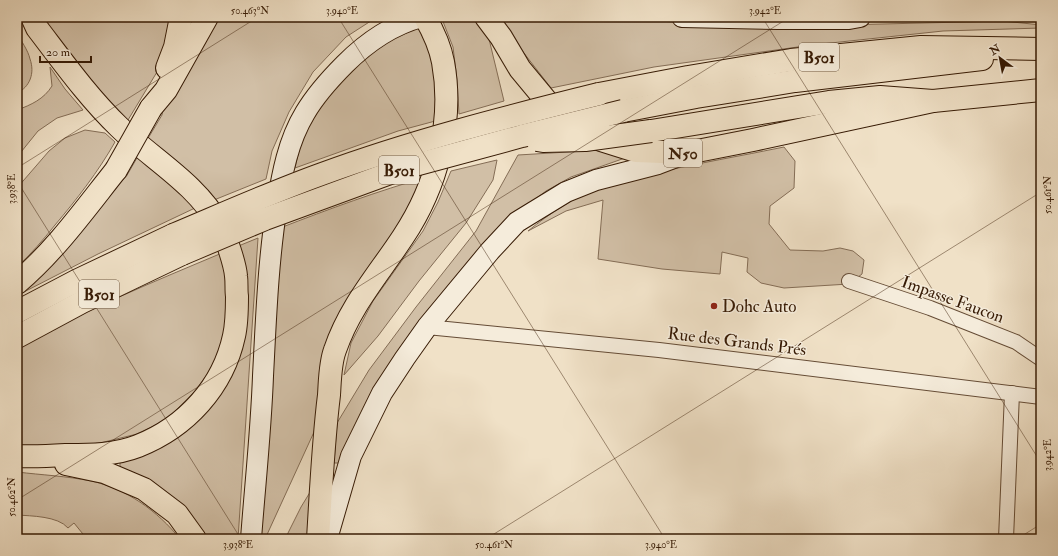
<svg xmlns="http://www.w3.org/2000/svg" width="1058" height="556" viewBox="0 0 1058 556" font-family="'IM FELL Double Pica',serif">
<rect width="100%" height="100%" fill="#f0e1c7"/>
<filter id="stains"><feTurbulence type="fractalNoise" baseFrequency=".005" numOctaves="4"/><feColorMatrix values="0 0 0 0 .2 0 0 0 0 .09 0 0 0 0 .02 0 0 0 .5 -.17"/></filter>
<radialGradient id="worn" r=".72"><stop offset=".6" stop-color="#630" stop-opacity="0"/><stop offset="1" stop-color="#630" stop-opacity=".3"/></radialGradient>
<!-- green -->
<g fill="#d1bfa6" stroke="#846d56">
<polygon points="45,17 173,17 160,67 128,120 95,93 50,28"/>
<polygon points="214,17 377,17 346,37 313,72 289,112 272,151 266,179 214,200 147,140 162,115 164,103"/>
<polygon points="451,17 474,17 489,39 504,101 459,114 457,80 453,47 442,19"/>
<polygon points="500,17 588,17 762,27 1003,21 1041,25 1041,28 943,31 812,45 654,67 551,88 520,48"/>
<polygon points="423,25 434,47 439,120 398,131 295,168 302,137 338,79 387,42"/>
<path d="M17,33C21,41 28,50 30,59C35,73 30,87 17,93Z"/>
<path d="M50,67L65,89L83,110L57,118L38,131L17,157V110C31,105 44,99 52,86Z"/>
<path d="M85,130L105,133L115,142C98,172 77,199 55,225C43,240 31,254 17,267V188L49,151L65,138Z"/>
<path d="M784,147L795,161L794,188L770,206L769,224L790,250L823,251L840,248L853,251L864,260L862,274L849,284L784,288L761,283L747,272L748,258L722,252L720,274L662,269L598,259L603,200L566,211L528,231C550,213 573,198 599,188C617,182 636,178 655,173C698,163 741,156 784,147Z"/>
<polygon points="601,150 625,158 571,177 546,191 510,218 340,463 334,463 337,423 369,370 416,307 476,231 518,155"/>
<polygon points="138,156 174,187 195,208 98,254 20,294 74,240 117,185 126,177"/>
<polygon points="497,160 493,180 466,223 419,281 378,336 344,375 351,343 373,301 423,231 438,202 451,171"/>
<path d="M427,177L409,215L349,303L314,432L265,539H259L280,228C329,209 378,191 427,177Z"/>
<polygon points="258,238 238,539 205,539 120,471 120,461 222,387 236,247"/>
<path d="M222,253L227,279L228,307L224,339L214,365L195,391L166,420L137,434L100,443L62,446H17V348C82,311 153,282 222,253Z"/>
<path d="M17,472C42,475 66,476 91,481C125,488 158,511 180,539H87L74,523L68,528C58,516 31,516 17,515Z"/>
<polygon points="312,489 311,539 285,539 301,507"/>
</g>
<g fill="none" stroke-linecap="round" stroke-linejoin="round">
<!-- street casing -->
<g stroke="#654c36" stroke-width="16">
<g id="street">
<polyline points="849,281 930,308 1016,342 1041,359"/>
<polyline points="427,327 659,350 1041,397"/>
<polyline points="1006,539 1012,393"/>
</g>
</g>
<!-- secondary casing -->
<g stroke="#371b05" stroke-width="22">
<g id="secondary">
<polyline points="682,17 779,19 849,19 860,17"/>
<path d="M251,539C255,485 261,431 263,376C266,319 268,262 277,205C282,174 288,141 305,113C315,96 331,78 345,64C366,43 392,25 421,17"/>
<polyline points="327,539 351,456 382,393 405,358 427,327 490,251 517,222 566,192 596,180 658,164 687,153"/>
</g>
</g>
<!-- primary casing -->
<g stroke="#371b05" stroke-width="24">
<g id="primary">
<polyline points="486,17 501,37 520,69 559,116 562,118"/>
<polyline points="594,136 601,140 636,151 687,153 753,140 933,101 1041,90"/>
</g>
</g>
<!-- highway casing -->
<g stroke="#371b05" stroke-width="24">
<g id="highway">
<polyline points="167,68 175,47 181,17"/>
<polyline points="599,94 688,77 791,60 921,47 1041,49"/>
<polyline points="151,108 166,90 207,17"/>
<polyline points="623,111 696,97 795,81 982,59"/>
<polyline points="651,131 829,102 880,97 933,101"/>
<path d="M17,283C55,251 85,209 116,170"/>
<polyline points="17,312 76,281 173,235"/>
<polyline points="17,337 82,302 182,254"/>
<path d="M17,456C34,457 50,456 67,455C91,455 115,455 138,446C186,427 223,387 234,336C237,323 237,309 237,296C236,290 237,283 236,276C235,264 226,237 220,226C196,183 153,160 119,127C88,97 63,62 37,28L32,17"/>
<polyline points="66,464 104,472 144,489 177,514 195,539"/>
<path d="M318,539C321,491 323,443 329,395C330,380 330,363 335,350C350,306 378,275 403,237C437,186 454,122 443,62C440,46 433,31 425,17"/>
</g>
</g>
<!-- street -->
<use href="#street" stroke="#f5ecdb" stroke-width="14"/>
<!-- secondary -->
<use href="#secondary" stroke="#f5ecdb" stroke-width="20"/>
<!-- primary -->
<use href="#primary" stroke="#f0e1c7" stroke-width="22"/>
<!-- highway -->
<use href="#highway" stroke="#f0e1c7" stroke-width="22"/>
<!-- highway-bridge casing -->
<g stroke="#371b05" stroke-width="24" stroke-linecap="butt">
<g id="highway-bridge">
<polyline points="537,140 543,141 585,140 651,131"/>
<polyline points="116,170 151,108"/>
<path d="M173,235C223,214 272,192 322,174C412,141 506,117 599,94"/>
<polyline points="182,254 265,219 404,168 522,136 623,111"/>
</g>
</g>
<!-- highway-bridge -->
<use href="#highway-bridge" stroke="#f0e1c7" stroke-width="22"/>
</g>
<!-- ticks -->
<path fill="none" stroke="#371b05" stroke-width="1" stroke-opacity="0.45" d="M338,17L665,539M762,17L1041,463M17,168L258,17M17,181L241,539M17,500L790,17M486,539L1041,192M1017,539L1041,524"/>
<!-- markers -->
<circle fill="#8f2418" stroke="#f5ecdb" stroke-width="1.5" cx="714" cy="306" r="4"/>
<g text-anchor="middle" stroke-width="3" stroke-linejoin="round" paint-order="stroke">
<!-- shield labels -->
<g fill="#f5ecdb" stroke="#705a45" stroke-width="1">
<rect x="799" y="43" width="40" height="28" rx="3"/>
<rect x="664" y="139" width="38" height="28" rx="3"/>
<rect x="379" y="156" width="40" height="28" rx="3"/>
<rect x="79" y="280" width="40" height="28" rx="3"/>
</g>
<g font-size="16" font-weight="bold" fill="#371b05">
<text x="819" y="63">B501</text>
<text x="683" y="159">N50</text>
<text x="399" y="176">B501</text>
<text x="99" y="300">B501</text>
</g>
<!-- street labels -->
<g font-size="17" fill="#371b05" stroke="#f5ecdb">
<text transform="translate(953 299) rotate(20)" y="6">Impasse Faucon</text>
<text transform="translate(737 341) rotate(7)" y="6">Rue des Grands Prés</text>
</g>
<!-- poi labels -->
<g font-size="17" fill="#371b05" stroke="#f5ecdb" text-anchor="start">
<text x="722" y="312">Dohc Auto</text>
</g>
</g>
<!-- margin -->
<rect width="1058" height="556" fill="none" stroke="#f0e1c7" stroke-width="44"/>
<!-- north arrow -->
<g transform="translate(1000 58) rotate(328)" stroke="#f5ecdb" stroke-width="3" paint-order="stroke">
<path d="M0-3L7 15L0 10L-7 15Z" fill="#371b05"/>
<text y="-6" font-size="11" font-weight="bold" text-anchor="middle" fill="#371b05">N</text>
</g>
<!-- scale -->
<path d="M40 56v6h51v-6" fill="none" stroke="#371b05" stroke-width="2"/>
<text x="46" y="56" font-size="12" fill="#371b05" stroke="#f5ecdb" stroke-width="3" paint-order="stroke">20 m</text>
<rect x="22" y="22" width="1014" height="512" fill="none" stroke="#371b05" stroke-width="1.5"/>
<g font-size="10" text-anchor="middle" fill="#371b05">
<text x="250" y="14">50.463°N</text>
<text x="342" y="14">3.940°E</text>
<text x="765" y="14">3.942°E</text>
<text transform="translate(11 189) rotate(-90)" y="4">3.938°E</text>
<text transform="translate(1047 195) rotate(-90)" y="4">50.461°N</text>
<text transform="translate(1047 455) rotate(-90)" y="4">3.942°E</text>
<text transform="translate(11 497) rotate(-90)" y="4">50.462°N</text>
<text x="238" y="548">3.938°E</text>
<text x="494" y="548">50.461°N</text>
<text x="661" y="548">3.940°E</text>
</g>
<rect width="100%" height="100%" filter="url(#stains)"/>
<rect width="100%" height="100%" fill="url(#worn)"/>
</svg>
